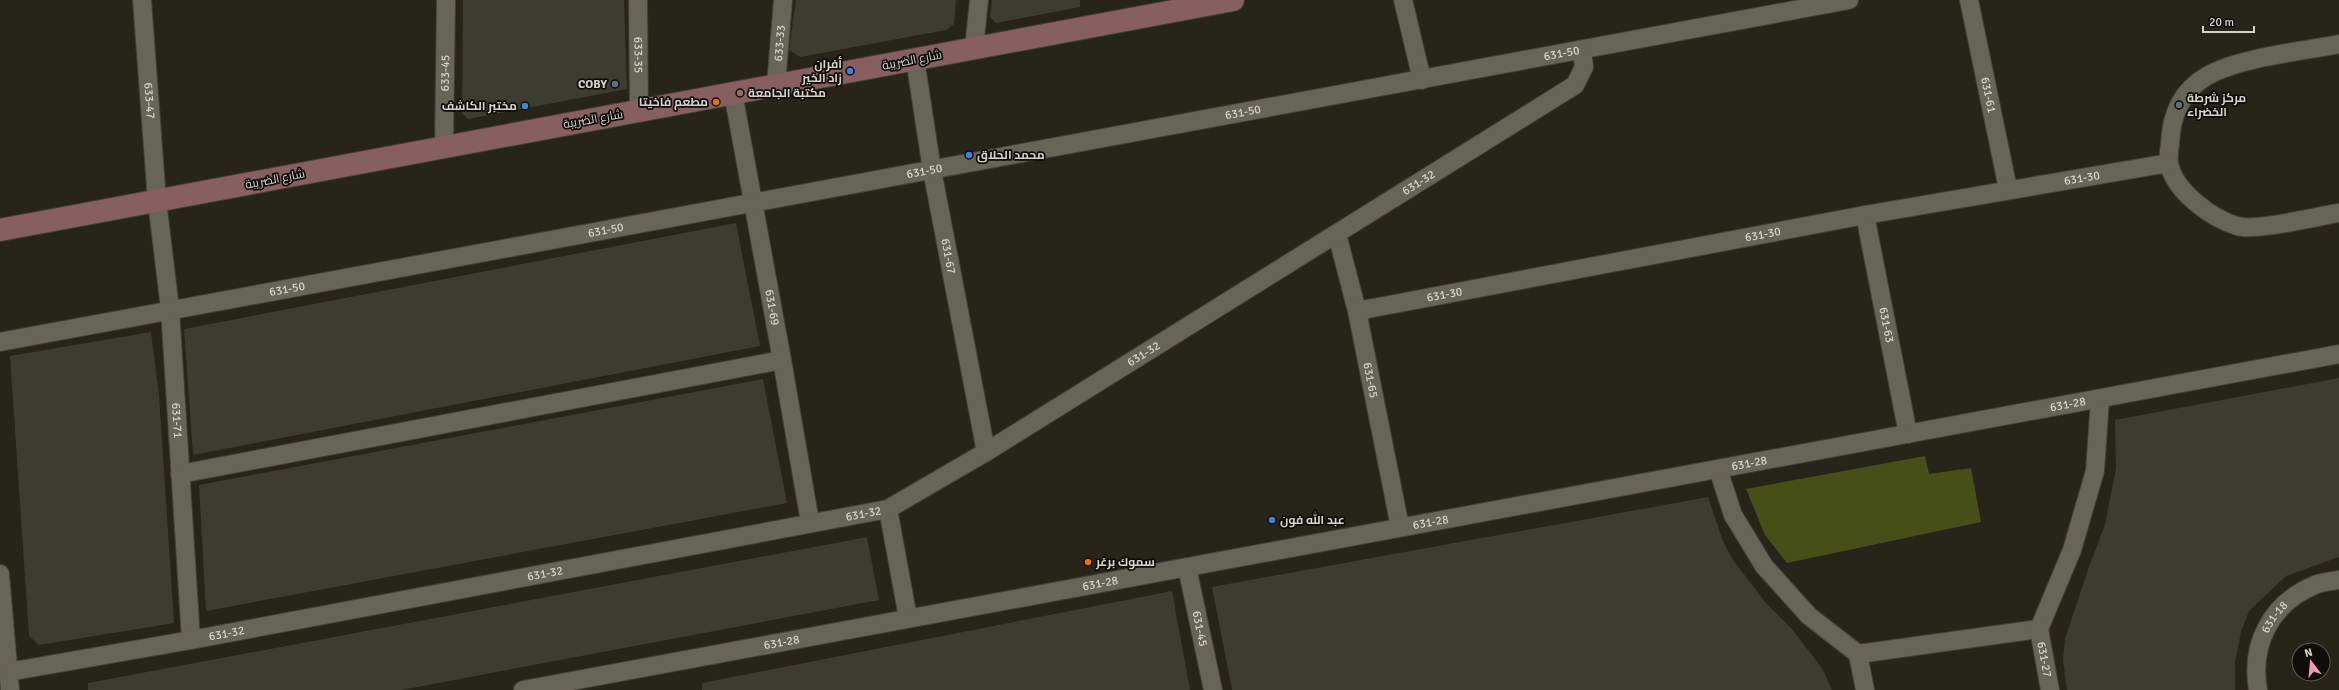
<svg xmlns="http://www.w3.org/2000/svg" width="2339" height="690" viewBox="0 0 2339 690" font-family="Signika,Cairo,sans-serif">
<rect width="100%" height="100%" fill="#27241a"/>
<!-- green -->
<polygon fill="#474f19" points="1925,456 1929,474 1971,468 1981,522 1787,563 1765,535 1746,489"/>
<!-- building -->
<g fill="#3e3b30">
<polygon points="463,0 624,0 627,89 468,119 462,113"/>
<polygon points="796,0 956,0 954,24 946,30 800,57 789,50"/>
<polygon points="992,0 1080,0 1080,7 996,23 990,17"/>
<polygon points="736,223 760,346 193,455 184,329"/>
<polygon points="151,332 159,395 174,623 39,645 29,636 10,356"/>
<polygon points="2339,378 2339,557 2286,576 2249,611 2241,632 2235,662 2235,690 2067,690 2063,660 2065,639 2090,564 2105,525 2116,468 2115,420"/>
<polygon points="763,379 787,503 206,611 199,485"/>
<polygon points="1708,497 1723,541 1733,560 1766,603 1791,628 1822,668 1832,690 1232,690 1212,587"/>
<polygon points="867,537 879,600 401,690 88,690 88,683"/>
<polygon points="1172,591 1190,690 702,690 702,683"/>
</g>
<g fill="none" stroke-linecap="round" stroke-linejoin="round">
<!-- street casing -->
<g stroke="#434039" stroke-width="20">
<g id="street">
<path id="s1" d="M142,0L157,201L170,309L191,640"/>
<path id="s2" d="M638,0L639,111"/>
<polyline points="1403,0 1422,80"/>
<path id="s3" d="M1969,0L2008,189"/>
<path d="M2339,44C2303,51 2237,58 2207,76C2181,91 2171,116 2170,144C2169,150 2168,157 2169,163C2174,191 2211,218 2237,226C2255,232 2318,216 2339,213"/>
<polyline points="974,48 979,0"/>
<path id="s4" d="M915,59L932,170L986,452"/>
<path id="s5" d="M776,85L783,0"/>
<path id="s6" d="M733,93L782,360L810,522"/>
<path id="s7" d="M444,147L446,0"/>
<path id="s8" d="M1865,215L1908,434"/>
<path id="s9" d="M1337,234L1357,311L1400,527"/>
<path id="s10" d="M1357,311L1865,215L2169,163"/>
<path id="s11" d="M0,342L1849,0"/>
<polyline points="1718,469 1733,515 1764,566 1809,616 1858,654 2039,629 2072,550 2095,471 2100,399"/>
<polyline points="180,474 782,360"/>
<polyline points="888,509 908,618"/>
<path id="s12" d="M1187,567L1213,690"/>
<polyline points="0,574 10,690"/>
<path id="s13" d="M2039,629L2050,690"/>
<polyline points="1858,654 1865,690"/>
<path id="s14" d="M8,672L191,640L888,509L986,452L1575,85L1584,67L1582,50"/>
<path id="s15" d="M523,690L2339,354"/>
<path id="s16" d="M2258,690C2250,644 2271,603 2315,585C2322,582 2331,581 2339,580"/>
</g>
</g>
<!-- secondary casing -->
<g stroke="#434039" stroke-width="24">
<polyline id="secondary" points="0,230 1233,0"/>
</g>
<!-- street -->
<use href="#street" stroke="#676458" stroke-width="18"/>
<!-- secondary -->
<use href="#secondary" stroke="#885f60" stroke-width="22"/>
</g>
<!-- markers -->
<g fill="#3f7fe0" stroke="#0f0d09" stroke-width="1.5">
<circle cx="850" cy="71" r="4"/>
<circle cx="525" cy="106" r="4"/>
<circle cx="969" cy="155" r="4"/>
<circle cx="1272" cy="520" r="4"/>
</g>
<g fill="#5c6f8a" stroke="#0f0d09" stroke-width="1.5">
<circle cx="615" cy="84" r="4"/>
<circle cx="2179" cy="105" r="4"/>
</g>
<circle fill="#8d6e63" stroke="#0f0d09" stroke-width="1.5" cx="740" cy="93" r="4"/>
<g fill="#e8710a" stroke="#0f0d09" stroke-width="1.5">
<circle cx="716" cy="102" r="4"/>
<circle cx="1088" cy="562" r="4"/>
</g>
<g text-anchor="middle" stroke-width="3.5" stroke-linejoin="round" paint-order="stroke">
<!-- street labels -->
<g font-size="12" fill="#d4d2cc" stroke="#0f0d09">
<text dy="4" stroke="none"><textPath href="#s5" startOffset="42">633-33</textPath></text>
<text dy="4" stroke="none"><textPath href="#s11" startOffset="1588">631-50</textPath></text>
<text dy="4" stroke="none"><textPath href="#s2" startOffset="55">633-35</textPath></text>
<text transform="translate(912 60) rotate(-11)" y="4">شارع الضريبة</text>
<text dy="4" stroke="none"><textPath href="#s7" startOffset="74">633-45</textPath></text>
<text dy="4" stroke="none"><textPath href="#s3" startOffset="97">631-61</textPath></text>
<text dy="4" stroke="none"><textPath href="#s1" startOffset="101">633-47</textPath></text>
<text dy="4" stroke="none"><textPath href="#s11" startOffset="1264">631-50</textPath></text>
<text transform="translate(593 119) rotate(-10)" y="4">شارع الضريبة</text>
<text dy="4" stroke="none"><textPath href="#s11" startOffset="940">631-50</textPath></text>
<text dy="4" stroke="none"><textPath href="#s10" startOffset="737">631-30</textPath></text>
<text transform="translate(275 179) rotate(-11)" y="4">شارع الضريبة</text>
<text dy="4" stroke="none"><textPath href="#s14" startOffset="1518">631-32</textPath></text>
<text dy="4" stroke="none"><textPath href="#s11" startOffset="616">631-50</textPath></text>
<text dy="4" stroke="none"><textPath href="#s10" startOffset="413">631-30</textPath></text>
<text dy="4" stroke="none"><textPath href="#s4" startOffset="200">631-67</textPath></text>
<text dy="4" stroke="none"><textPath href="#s11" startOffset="292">631-50</textPath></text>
<text dy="4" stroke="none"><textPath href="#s10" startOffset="89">631-30</textPath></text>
<text dy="4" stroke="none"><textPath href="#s6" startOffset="218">631-69</textPath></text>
<text dy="4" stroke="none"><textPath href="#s8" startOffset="112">631-63</textPath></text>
<text dy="4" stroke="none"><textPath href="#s14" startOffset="1194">631-32</textPath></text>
<text dy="4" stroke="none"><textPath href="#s9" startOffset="150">631-65</textPath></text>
<text dy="4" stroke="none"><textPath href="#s15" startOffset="1571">631-28</textPath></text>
<text dy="4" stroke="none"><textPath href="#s1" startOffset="422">631-71</textPath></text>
<text dy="4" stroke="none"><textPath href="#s15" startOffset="1247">631-28</textPath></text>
<text dy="4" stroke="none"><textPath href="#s14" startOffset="870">631-32</textPath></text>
<text dy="4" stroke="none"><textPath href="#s15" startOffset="923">631-28</textPath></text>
<text dy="4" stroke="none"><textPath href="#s14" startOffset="546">631-32</textPath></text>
<text dy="4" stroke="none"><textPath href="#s15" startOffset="587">631-28</textPath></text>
<text dy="4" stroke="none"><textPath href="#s16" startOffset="77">631-18</textPath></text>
<text dy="4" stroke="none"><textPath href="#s12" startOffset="63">631-45</textPath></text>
<text dy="4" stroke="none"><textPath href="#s14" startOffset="222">631-32</textPath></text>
<text dy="4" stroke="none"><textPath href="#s15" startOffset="263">631-28</textPath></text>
<text dy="4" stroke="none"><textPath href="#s13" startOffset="31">631-27</textPath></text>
</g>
<!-- poi labels -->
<g font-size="12" font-weight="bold" fill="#d4d2cc" stroke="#0f0d09" text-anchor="start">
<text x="842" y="68" text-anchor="end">أفران<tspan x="842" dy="14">زاد الخير</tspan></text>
<text x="607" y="88" text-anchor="end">COBY</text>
<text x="748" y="97">مكتبة الجامعة</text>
<text x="2187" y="102">مركز شرطة<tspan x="2187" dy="14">الخضراء</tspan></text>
<text x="708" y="106" text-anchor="end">مطعم فاخيتا</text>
<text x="517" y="110" text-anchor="end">مختبر الكاشف</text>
<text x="977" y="159">محمد الحلاق</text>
<text x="1280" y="524">عبد الله فون</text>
<text x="1096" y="566">سموك برغر</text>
</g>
</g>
<!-- north arrow -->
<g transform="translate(2311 662) rotate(344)"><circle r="19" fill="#0f0d09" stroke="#5e5c57"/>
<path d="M0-3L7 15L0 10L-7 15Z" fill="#f29aae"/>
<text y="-6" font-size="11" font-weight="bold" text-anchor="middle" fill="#d4d2cc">N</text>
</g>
<!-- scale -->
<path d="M2203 26v6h51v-6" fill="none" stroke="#d4d2cc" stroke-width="2"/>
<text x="2209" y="26" font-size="12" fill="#d4d2cc" stroke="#0f0d09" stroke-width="3" paint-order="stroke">20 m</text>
</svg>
